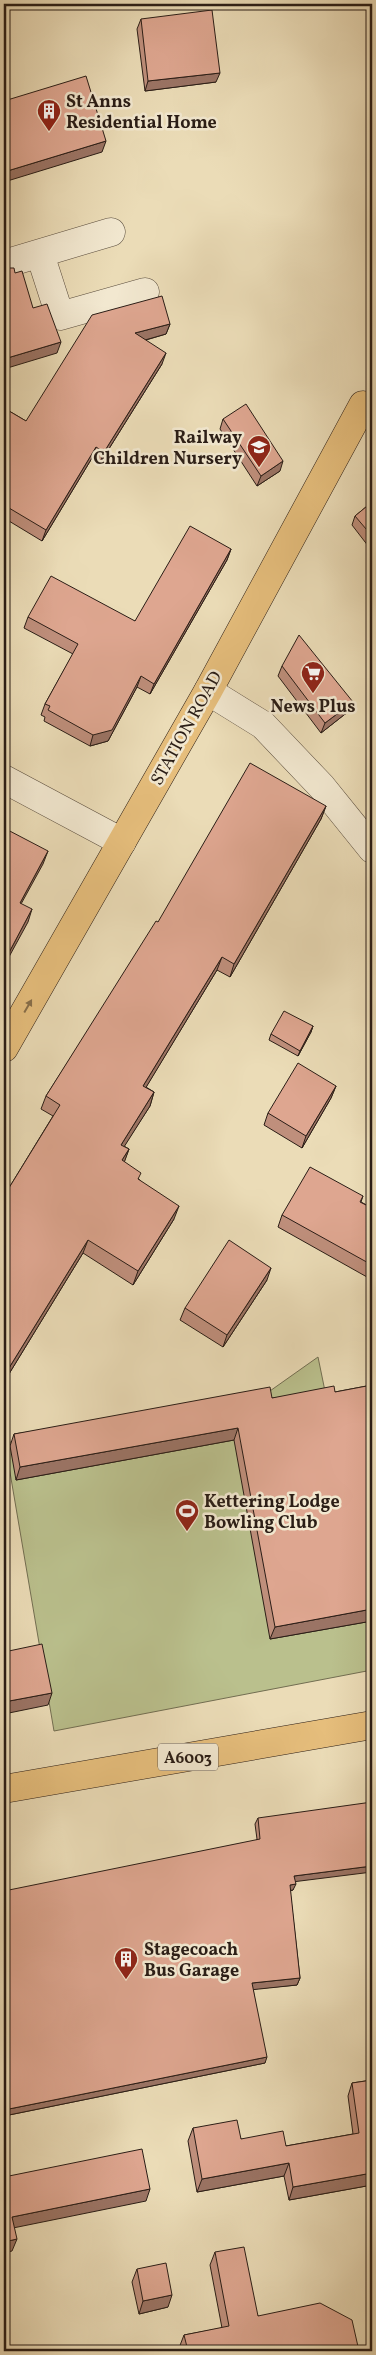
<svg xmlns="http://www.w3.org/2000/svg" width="376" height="2355" viewBox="0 0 376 2355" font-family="Vollkorn,serif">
<rect width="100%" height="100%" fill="#ebdcb7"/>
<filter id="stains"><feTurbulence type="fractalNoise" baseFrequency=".004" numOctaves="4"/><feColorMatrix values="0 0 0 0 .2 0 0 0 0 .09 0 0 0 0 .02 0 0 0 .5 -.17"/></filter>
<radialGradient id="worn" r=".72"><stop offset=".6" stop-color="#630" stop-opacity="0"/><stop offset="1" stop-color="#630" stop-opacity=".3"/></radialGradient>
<!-- pitch -->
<polygon fill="#bac08d" stroke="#726e52" points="318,1357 372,1620 372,1670 54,1731 5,1443 260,1398"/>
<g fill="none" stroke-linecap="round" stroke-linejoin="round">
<!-- minor casing -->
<g stroke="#5a4d3e" stroke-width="29">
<g id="minor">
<polyline points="40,254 60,316 145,292"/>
<polyline points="4,264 111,232"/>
<polyline points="208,691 263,725 322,787 372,849"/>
<polyline points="4,779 122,842"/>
</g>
</g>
<!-- major casing -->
<g stroke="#2a1d16" stroke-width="29">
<g id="major">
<polyline points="4,1048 208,691 363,405"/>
<polyline points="4,1789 372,1725"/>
</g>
</g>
<!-- minor -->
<use href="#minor" stroke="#f2e8d0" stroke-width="28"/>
<!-- major -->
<use href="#major" stroke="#e6be7c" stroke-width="28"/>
</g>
<!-- wall -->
<g fill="#bf8f7c" stroke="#2a1d16">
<polygon points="141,19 216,82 145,91 137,29"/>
<polygon points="170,324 166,334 146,340 162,364 100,463 92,458 42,541 4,518 4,408 26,421"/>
<polygon points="223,419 280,471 257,486 220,429"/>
<polygon points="372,502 372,551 352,525 355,516"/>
<polygon points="231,549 227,560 150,694 137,687 108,741 90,746 44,721 45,717 41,715 45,704 73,654 24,628 28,617 135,621"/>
<polygon points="282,666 353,702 349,711 321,733 278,676"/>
<polygon points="326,806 321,819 230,977 217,970 146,1087 154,1092 150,1106 124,1146 129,1149 124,1162 174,1219 133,1285 83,1253 4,1382 4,1196 53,1116 41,1109 46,1096 158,922"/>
<polygon points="313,1026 311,1032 298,1056 269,1040 271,1034"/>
<polygon points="336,1086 331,1098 302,1148 264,1125 268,1113"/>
<polygon points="363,1196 361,1202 372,1208 372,1284 367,1277 278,1227 282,1215"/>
<polygon points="267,1280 223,1347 180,1320 185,1308"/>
<polygon points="372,1385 372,1621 270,1639 234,1440 16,1480 10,1446 14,1434 272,1398 335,1392"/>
<polygon points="258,1818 295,1882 293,1890 290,1891 300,1978 297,1985 253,1989 265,2063 4,2116 257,1839 255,1824"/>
<polygon points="372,2080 372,2185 289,2200 284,2176 197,2192 188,2141 193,2128 241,2139 286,2146 353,2134 348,2096 352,2083"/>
<polygon points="215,2252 258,2316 359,2351 180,2351 179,2348 184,2335 222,2328 210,2265"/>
<polygon points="137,2269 168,2307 139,2314 132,2282"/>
</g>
<!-- shaded-wall -->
<g fill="#9b7465" stroke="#2a1d16">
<polygon points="220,73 216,82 145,91 148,81"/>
<polygon points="106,141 102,152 4,182 4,172"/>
<polygon points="170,324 166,334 131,344 135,333"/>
<polygon points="61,342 57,353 4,369 4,359"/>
<polygon points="166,353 162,364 100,463 104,452"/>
<polygon points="96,447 92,458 42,541 46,530"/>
<polygon points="283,461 280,471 257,486 261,476"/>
<polygon points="231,549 227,560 150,694 154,684"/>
<polygon points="141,676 137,687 108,741 90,746 93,735"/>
<polygon points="353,702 349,711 321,733 325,723"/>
<polygon points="326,806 321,819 230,977 234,964"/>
<polygon points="48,851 43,864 15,915 20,903"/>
<polygon points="32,909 28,922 4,966 4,962"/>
<polygon points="222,957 217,970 139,1099 143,1086"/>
<polygon points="313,1026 311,1032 298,1056 300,1051"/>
<polygon points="336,1086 331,1098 302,1148 306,1136"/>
<polygon points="154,1092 150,1106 117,1158 121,1145"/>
<polygon points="129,1149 124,1163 122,1160"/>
<polygon points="179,1206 174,1219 133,1285 138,1271"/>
<polygon points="88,1240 83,1253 4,1382 4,1376"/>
<polygon points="271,1268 267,1280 223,1347 227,1335"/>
<polygon points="238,1428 234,1440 16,1480 20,1467"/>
<polygon points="372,1609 372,1621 270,1639 275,1627"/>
<polygon points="52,1693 48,1705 4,1714 4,1702"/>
<polygon points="372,1866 372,1872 292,1882 294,1876"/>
<polygon points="296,1884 293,1890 287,1891 290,1885"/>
<polygon points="300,1978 297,1985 250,1990 252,1983"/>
<polygon points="267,2057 265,2063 4,2116 4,2110"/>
<polygon points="289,2163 284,2176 197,2192 202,2179"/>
<polygon points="372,2173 372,2185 289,2200 293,2187"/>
<polygon points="150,2189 146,2201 8,2229 12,2217"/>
<polygon points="17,2239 12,2251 4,2253 4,2242"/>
<polygon points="172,2295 168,2307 139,2314 143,2301"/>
</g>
<!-- building -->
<g fill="#dea690" stroke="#2a1d16">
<polygon points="212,10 220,73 148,81 141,19"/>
<polygon points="86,76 106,141 4,172 4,101"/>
<polygon points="4,268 14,268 15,273 22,271 33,308 47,304 61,342 4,359"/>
<polygon points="162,296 170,324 135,333 166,353 104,452 96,447 46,530 4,505 4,408 26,421 92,315"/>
<polygon points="246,404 283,461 261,476 223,419"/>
<polygon points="372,502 372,536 355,516"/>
<polygon points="190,526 231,549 154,684 141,676 112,730 93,735 48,710 50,706 45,704 78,644 28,617 51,576 135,621"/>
<polygon points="299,635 353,702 325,723 282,666"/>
<polygon points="250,763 326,806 234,964 222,957 143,1086 154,1092 121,1145 129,1149 122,1160 141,1173 138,1179 179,1206 138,1271 88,1240 4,1376 4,1203 5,1201 4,1201 4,1196 60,1105 46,1096 156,921 158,922"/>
<polygon points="4,828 48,851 20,903 32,909 4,962"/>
<polygon points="284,1011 313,1026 300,1051 271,1034"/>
<polygon points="298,1063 336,1086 306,1136 268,1113"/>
<polygon points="310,1167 363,1196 360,1202 372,1208 372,1265 282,1215"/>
<polygon points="229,1240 271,1268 227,1335 185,1308"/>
<polygon points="372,1385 372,1609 275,1627 238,1428 20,1467 14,1434 270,1387 272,1398 334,1386 335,1392"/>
<polygon points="42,1644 52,1693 4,1702 4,1652"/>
<polygon points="372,1802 372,1866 294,1876 296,1884 290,1885 300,1978 252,1983 267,2057 4,2110 4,1891 260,1839 258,1818"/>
<polygon points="372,2080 372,2173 293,2187 289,2163 202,2179 193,2128 237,2120 241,2139 283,2131 286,2146 359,2133 352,2083"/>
<polygon points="142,2149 150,2189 12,2217 17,2239 4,2242 4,2177"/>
<polygon points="244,2247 258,2316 320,2303 352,2320 359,2351 188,2351 184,2335 229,2326 215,2252"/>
<polygon points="166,2263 172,2295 143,2301 137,2269"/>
</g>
<!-- one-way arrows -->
<defs><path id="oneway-solid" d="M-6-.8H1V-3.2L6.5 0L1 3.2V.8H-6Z" transform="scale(1.25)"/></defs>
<use fill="#886e49" href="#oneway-solid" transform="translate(28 1006) rotate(-60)"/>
<!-- icons -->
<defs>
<g id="building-pin" transform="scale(1.25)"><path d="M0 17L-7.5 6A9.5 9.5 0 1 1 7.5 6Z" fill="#8f2418" stroke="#f2e8d0"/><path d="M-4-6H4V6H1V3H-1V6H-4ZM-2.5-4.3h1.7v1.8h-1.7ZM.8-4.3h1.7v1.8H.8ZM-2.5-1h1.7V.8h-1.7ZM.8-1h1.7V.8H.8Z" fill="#fff"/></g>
<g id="school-pin" transform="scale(1.25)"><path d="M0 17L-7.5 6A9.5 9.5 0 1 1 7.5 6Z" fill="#8f2418" stroke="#f2e8d0"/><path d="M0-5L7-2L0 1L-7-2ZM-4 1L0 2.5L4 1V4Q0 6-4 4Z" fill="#fff"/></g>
<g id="supermarket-pin" transform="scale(1.25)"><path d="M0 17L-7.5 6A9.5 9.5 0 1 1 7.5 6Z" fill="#8f2418" stroke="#f2e8d0"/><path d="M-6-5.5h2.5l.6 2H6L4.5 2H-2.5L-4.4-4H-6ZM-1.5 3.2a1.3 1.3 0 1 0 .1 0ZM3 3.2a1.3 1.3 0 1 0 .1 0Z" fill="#fff"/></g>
<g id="stadium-pin" transform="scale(1.25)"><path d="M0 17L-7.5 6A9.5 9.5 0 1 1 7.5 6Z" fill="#8f2418" stroke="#f2e8d0"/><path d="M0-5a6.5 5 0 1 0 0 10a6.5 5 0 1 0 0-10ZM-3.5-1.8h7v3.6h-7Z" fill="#fff"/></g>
</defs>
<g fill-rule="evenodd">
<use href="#building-pin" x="49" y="111"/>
<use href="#school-pin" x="259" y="447"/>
<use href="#supermarket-pin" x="313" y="673"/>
<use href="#stadium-pin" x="187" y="1511"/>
<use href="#building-pin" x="126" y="1959"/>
</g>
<g text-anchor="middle" stroke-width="5" stroke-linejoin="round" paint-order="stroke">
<!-- shield labels -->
<rect fill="#f2e8d0" stroke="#665a4e" stroke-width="1" x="158" y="1743.5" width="60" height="27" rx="4"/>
<g font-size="16" font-weight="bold" fill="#2a1d16">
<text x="188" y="1763">A6003</text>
</g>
<!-- poi labels -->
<g font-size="18" font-weight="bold" fill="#2a1d16" stroke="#f2e8d0" text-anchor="start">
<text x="66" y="107">St Anns<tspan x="66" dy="21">Residential Home</tspan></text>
<text x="242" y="443" text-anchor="end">Railway<tspan x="242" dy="21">Children Nursery</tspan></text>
<text x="313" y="712" text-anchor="middle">News Plus</text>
<text x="204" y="1507">Kettering Lodge<tspan x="204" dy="21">Bowling Club</tspan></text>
<text x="144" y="1955">Stagecoach<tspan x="144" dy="21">Bus Garage</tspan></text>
</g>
<!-- street labels -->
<g font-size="18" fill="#2a1d16" stroke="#f2e8d0">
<text transform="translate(186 728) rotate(-61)" y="6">STATION ROAD</text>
</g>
</g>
<!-- margin -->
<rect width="376" height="2355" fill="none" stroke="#ebdcb7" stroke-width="20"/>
<rect x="5" y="5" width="366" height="2345" fill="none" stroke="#2a1d16" stroke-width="2.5"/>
<rect x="10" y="10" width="356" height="2335" fill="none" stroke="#2a1d16"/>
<rect width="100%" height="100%" filter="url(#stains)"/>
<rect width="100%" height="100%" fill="url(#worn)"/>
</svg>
